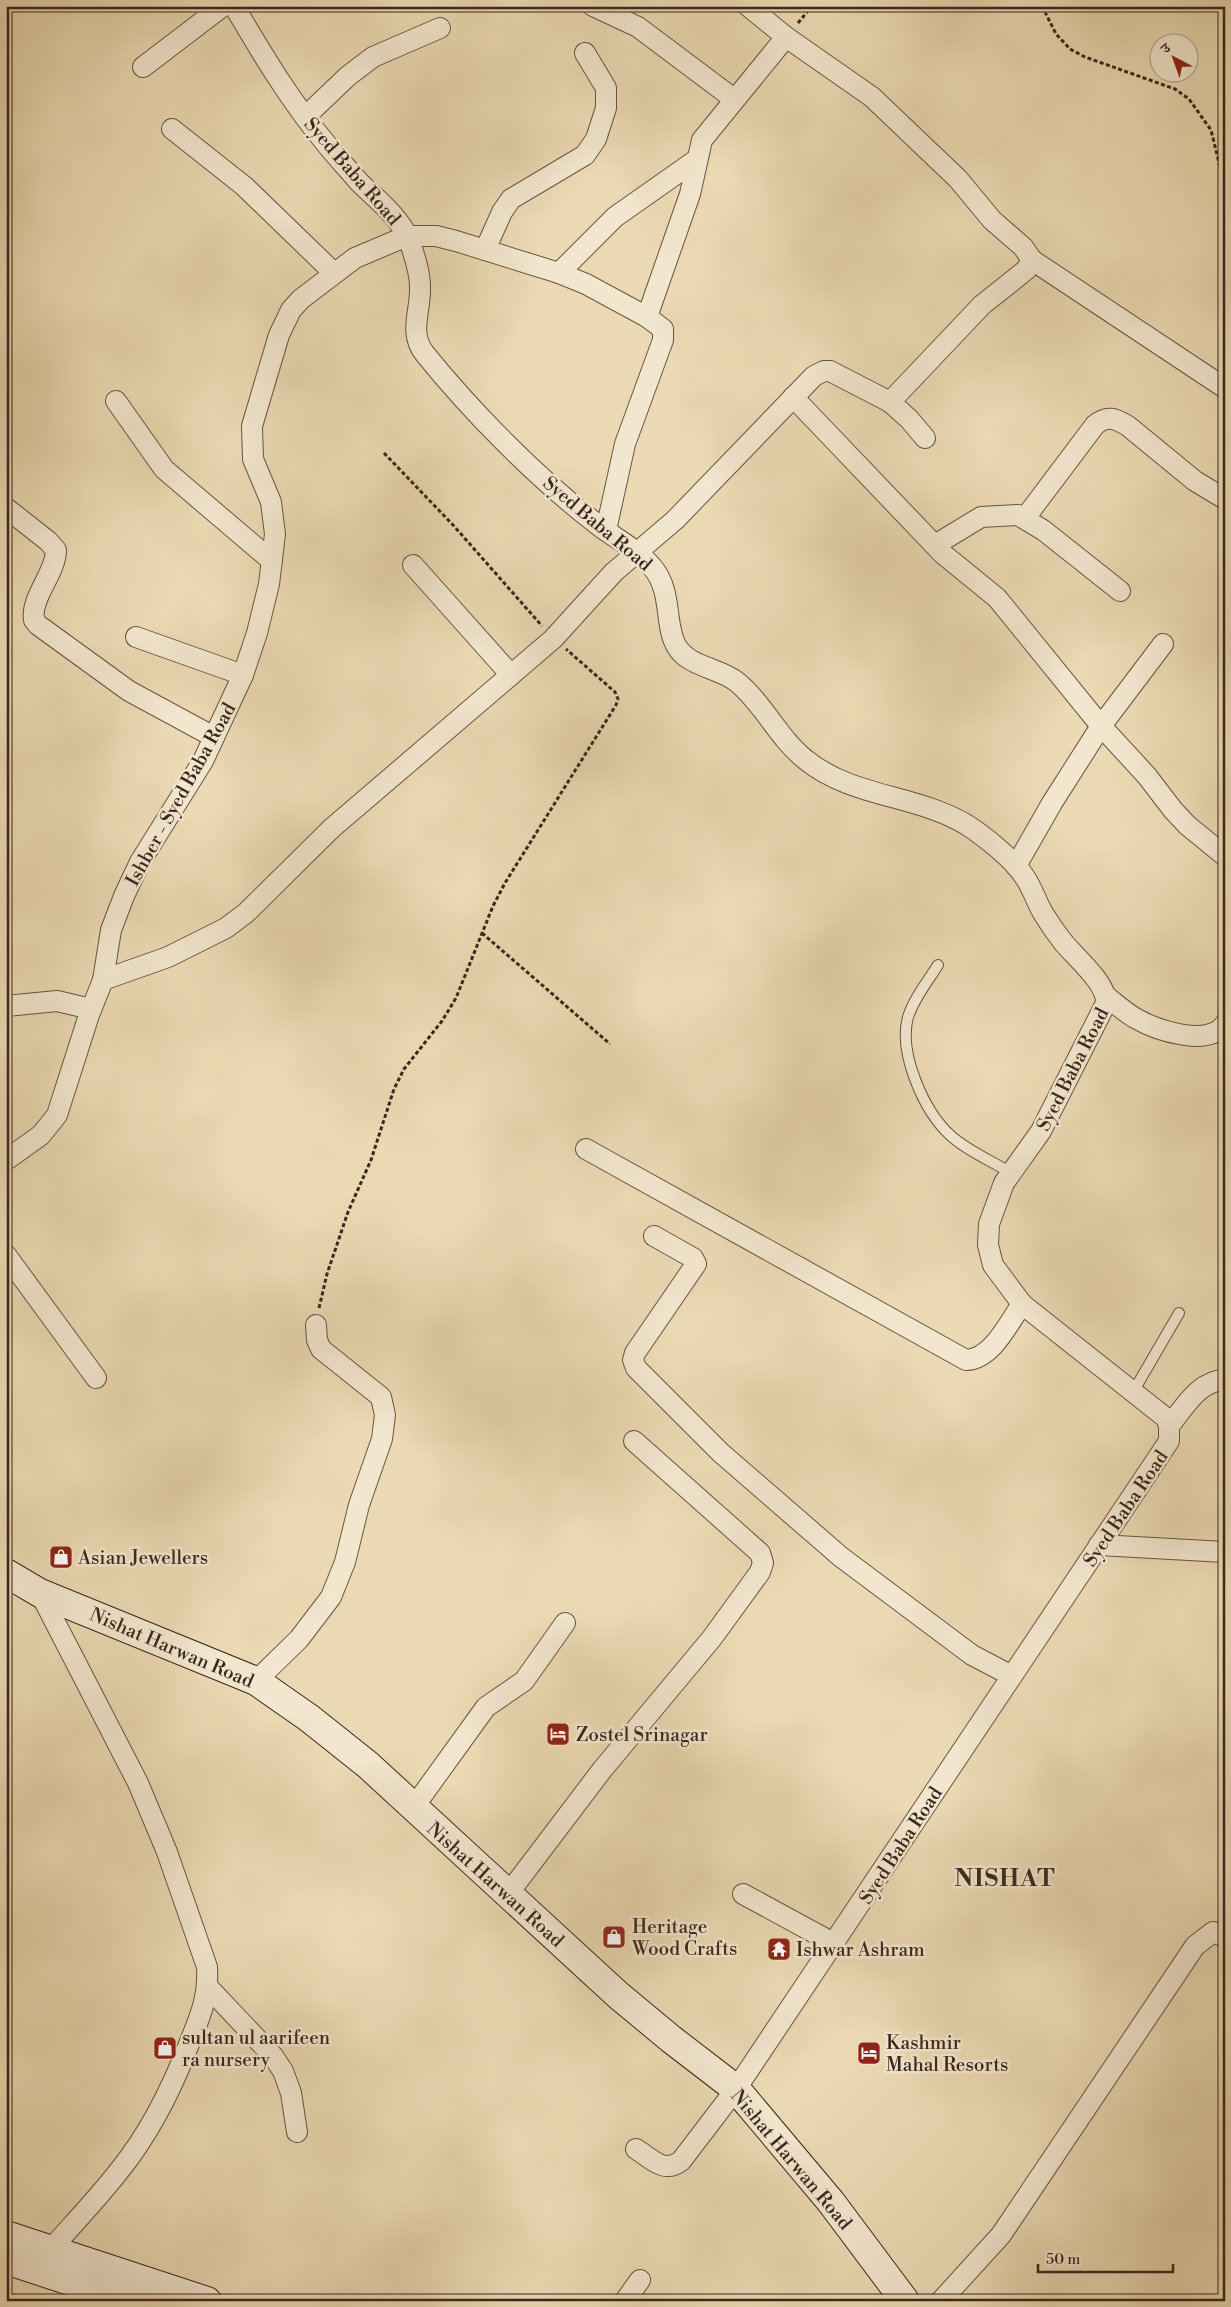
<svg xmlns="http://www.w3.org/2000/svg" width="1231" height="2307" viewBox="0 0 1231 2307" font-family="'Libre Bodoni','Noto Serif Devanagari',serif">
<rect width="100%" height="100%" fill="#ebd9b3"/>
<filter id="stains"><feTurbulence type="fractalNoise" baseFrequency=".004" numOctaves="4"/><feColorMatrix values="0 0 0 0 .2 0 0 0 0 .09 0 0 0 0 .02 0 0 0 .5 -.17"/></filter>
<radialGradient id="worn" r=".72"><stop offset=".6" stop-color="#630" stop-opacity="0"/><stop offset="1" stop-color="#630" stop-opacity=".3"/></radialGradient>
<!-- water -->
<polygon fill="#9bb9b5" stroke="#747f78" points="6,2292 33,2301 6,2301"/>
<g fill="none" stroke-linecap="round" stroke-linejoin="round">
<!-- service casing -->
<g stroke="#665442" stroke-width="12">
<g id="service">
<path d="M938,965C928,981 914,998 908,1017C898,1053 924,1111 950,1135C967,1151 992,1161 1011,1173"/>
<polyline points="1133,1392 1179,1313"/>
</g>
</g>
<!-- minor casing -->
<g stroke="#665442" stroke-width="22">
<g id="minor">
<path d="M234,6C261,52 289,99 323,140C334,154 347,168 359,182C376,199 400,217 409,240C414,254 420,271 420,287C421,311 408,333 425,354C471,411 535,476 593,521C612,537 638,549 653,568C673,592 664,627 677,647C689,667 720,668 737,682C764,704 778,738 806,760C851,797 918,795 967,825C984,836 1013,859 1024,876C1032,887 1036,901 1043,913C1049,923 1056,933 1063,942C1076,958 1107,983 1106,1003L1041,1131L1004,1183L989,1224L988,1245L993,1265L1022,1304L1166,1418L1169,1426V1441L736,2089L681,2161C664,2174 652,2159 636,2149"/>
<polyline points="593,6 638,27 734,99"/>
<polyline points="748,6 786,37 872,97 958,179 992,220 1023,247 1032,260 1026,270 982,305 890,402"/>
<polyline points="143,67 223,6"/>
<polyline points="305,117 348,76 373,57 440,28"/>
<polyline points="172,129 244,186 334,273"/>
<polyline points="485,250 502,212 511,199 585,155 596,139 606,108 606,88 585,53"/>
<polyline points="1032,260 1225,388"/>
<polyline points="559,273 615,217 696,160"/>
<polyline points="793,397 943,554 997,598 1101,726 1147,776 1173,810 1187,825 1225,856"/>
<polyline points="116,401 164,469 272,561"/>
<path d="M6,508L48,541L56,550C56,573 30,598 34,620L38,625L129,691L214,737"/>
<path d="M1025,518L1095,425C1107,415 1115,418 1128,426L1195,481L1225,499"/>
<polyline points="606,530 625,444 663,340 663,329 647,317 690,194 702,140 786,37"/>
<polyline points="935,545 981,517 1018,515 1043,530 1120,591"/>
<polyline points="413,565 511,675"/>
<polyline points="136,637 243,675"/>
<polyline points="1016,866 1052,803 1101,726 1163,644"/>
<polyline points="103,980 168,957 226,928 246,913 332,828 553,639 614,572 675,520 814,376 824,371 830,371 890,402 909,419 925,438"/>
<path d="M1107,997C1116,1004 1125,1012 1135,1018C1156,1030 1208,1048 1225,1024"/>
<polyline points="6,1006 57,1001 91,1009"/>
<path d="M586,1149L966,1360C992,1359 1008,1324 1022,1304"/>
<polyline points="6,1160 41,1135 57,1115 89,1015 103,980 111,930 124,896 140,862 203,761 243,675 257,633 269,584 275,534 271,502 253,459 252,426 279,335 291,310 301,299 355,258 407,236 436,236 456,241 559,273 586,284 647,317"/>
<polyline points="654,1236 693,1258 696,1264 635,1353 633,1360 636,1368 721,1453 841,1557 972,1655 1012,1676"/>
<polyline points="6,1255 96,1378"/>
<path d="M1169,1426C1184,1408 1199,1380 1225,1380"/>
<polyline points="1099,1545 1225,1552"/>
<path d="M40,1593L138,1783L167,1852L207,1967C209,1997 200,2017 189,2044C172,2088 149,2134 119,2171C98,2198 74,2223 51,2249"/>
<polyline points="256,1681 299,1639 331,1597 345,1562 359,1505 382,1439 385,1415 381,1397 321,1349 317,1340 316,1325"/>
<polyline points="413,1808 486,1707 524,1681 565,1623"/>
<polyline points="508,1894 602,1770 712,1638 760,1572 763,1563 760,1553 634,1441"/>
<polyline points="743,1894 835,1944"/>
<polyline points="208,1987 273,2056 283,2071 291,2093 297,2132"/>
<polyline points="625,2301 640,2280"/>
<polyline points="941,2301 1001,2235 1195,1946 1213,1932 1225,1937"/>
</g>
</g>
<!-- secondary casing -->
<g stroke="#39271d" stroke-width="30">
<g id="secondary">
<polyline points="6,1573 40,1593 256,1681 309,1718 368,1765 618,1995 671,2039 736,2089 831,2202 905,2301"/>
<polyline points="6,2235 207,2301"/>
<polyline points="6,2260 131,2301"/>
</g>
</g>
<!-- path -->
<g stroke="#39271d" stroke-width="3" stroke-dasharray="4 2.5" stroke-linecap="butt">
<polyline points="1042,6 1056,34 1070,49 1085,57 1175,89 1189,99 1211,130 1225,187"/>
<polyline points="798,23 812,6"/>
<polyline points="384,453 453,525 542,626"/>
<polyline points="482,933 610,1044"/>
<polyline points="319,1308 327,1274 348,1212 371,1160 394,1089 404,1069 442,1021 456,998 493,906 505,883 616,705 618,699 615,692 566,649"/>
</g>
<!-- service -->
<use href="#service" stroke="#f2e6ce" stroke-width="10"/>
<!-- minor -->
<use href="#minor" stroke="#f2e6ce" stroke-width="20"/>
<!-- secondary -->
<use href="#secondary" stroke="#f2e6ce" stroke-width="28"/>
</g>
<!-- icons -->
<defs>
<g id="shop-square" transform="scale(1.25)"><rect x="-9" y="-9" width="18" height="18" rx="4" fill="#8f2418" stroke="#f2e6ce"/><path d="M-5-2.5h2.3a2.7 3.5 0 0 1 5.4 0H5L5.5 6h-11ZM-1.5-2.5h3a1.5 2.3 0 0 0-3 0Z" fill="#fff"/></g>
<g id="hotel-square" transform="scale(1.25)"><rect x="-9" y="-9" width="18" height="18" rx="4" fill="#8f2418" stroke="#f2e6ce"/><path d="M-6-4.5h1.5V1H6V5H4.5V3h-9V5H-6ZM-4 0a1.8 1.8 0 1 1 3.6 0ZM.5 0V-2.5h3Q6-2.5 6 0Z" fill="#fff"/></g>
<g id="temple-square" transform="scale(1.25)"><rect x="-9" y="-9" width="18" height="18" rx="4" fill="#8f2418" stroke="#f2e6ce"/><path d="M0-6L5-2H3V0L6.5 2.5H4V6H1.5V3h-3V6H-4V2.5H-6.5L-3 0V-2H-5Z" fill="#fff"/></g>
</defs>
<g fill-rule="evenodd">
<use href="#shop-square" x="61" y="1557"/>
<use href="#hotel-square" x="558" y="1734"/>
<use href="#shop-square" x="614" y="1937"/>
<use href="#temple-square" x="779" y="1949"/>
<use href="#shop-square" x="165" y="2048"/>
<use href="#hotel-square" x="869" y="2053"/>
</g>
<g text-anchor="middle" stroke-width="5" stroke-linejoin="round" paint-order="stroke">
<!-- street labels -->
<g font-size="19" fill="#39271d" stroke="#f2e6ce">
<text transform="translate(353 171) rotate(49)" y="7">Syed Baba Road</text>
<text transform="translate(598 523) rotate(40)" y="7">Syed Baba Road</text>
<text transform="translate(180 794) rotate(-61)" y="7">Ishber - Syed Baba Road</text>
<text transform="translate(1072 1069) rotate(-63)" y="7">Syed Baba Road</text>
<text transform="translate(1125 1508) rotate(-56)" y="7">Syed Baba Road</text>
<text transform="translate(172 1647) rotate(23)" y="7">Nishat Harwan Road</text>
<text transform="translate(900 1845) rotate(-57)" y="7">Syed Baba Road</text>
<text transform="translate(496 1884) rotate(42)" y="7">Nishat Harwan Road</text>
<text transform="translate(792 2159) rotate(50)" y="7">Nishat Harwan Road</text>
</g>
<!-- poi labels -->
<g font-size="19" fill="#39271d" stroke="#f2e6ce" text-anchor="start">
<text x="78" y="1564">Asian Jewellers</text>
<text x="576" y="1741">Zostel Srinagar</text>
<text x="632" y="1933">Heritage<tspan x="632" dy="22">Wood Crafts</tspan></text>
<text x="796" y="1956">Ishwar Ashram</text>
<text x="182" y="2044">sultan ul aarifeen<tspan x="182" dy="22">ra nursery</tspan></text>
<text x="886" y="2049">Kashmir<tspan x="886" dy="22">Mahal Resorts</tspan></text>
</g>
<!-- district labels -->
<g font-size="24" font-weight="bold" letter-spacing="1" fill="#39271d" stroke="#f2e6ce">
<text x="1005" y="1886">NISHAT</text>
</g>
</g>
<!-- margin -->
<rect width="1231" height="2307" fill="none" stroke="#ebd9b3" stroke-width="25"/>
<rect x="8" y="8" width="1216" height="2292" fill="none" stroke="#39271d" stroke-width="2.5"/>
<rect x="12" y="12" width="1206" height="2282" fill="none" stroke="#39271d"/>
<!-- north arrow -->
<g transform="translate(1174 58) rotate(319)"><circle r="24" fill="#f2e6ce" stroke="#a89a87"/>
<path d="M0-4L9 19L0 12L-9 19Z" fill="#8f2418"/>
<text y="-8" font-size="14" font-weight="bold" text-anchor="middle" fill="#39271d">उ</text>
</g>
<!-- scale -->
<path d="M1038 2264v8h135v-8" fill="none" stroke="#39271d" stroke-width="2.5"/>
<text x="1046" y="2264" font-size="15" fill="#39271d" stroke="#f2e6ce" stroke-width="4" paint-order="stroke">50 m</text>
<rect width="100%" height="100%" filter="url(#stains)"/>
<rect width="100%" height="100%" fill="url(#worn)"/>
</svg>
